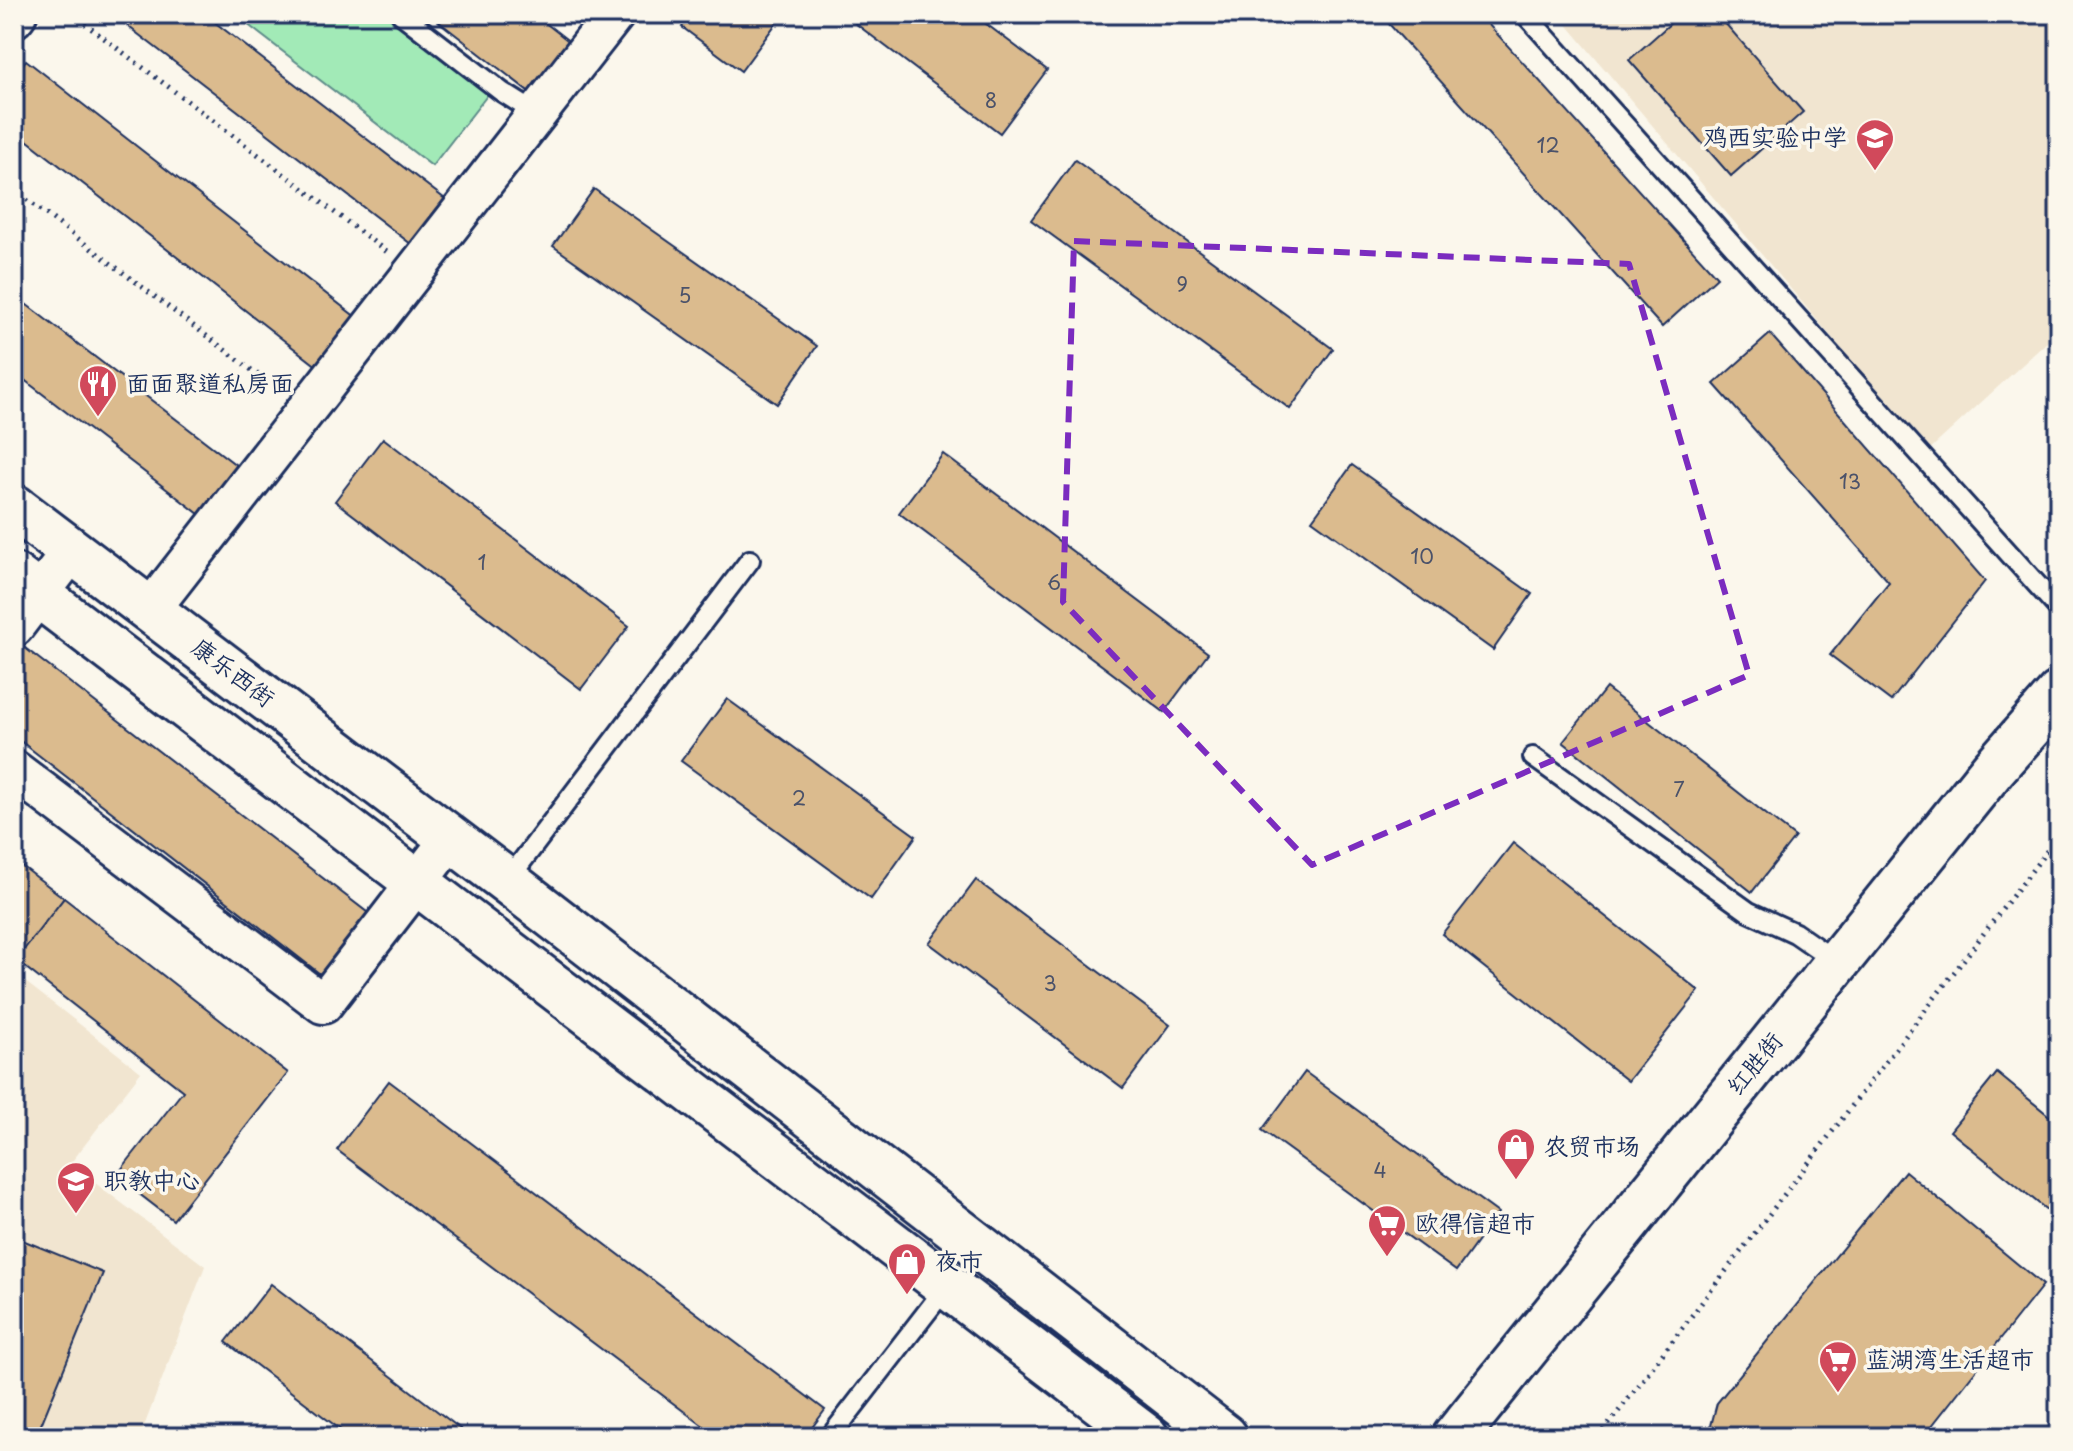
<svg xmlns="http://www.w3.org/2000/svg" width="2073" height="1451" viewBox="0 0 2073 1451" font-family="'Playpen Sans','LXGW WenKai TC',sans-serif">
<rect width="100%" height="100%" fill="#fbf7ec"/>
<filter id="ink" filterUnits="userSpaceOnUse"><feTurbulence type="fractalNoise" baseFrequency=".0125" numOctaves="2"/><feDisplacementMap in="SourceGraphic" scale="16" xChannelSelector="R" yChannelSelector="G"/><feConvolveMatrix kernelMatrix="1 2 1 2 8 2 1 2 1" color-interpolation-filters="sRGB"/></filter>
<g filter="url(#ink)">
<!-- built -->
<g fill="#f1e5d0">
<polygon points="1558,14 2059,14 2059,331 1928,451"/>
<polygon points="14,973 141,1072 70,1164 205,1266 140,1437 14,1437"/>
</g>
<!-- green -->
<polygon fill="#a2eab7" stroke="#5e8c8a" stroke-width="2" points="234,14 387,14 489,93 432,166"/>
<!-- building -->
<g fill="#dbbb8e" stroke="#1b2f5e" stroke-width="2">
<polygon points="112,14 204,14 458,209 424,254"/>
<polygon points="429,14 534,14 580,50 541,101"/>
<polygon points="692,14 783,14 741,71 682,27"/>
<polygon points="843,14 973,14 1047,70 1000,133"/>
<polygon points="1380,14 1479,14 1717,277 1662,327"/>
<polygon points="1681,14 1717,14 1803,112 1731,176 1629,60"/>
<polygon points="26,60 366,325 327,374 14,130 14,76"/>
<polygon points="1075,160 1333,349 1290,409 1031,220"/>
<polygon points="594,189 817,346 777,404 553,246"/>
<polygon points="14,295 249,475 212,524 14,372"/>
<polygon points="1770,334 1985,581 1891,701 1830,655 1889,582 1714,384"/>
<polygon points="383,438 629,626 581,689 335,501"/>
<polygon points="943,454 1208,653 1164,712 899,513"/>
<polygon points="1352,465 1532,594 1493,650 1312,520"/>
<polygon points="16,641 372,916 324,977 14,736 14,644"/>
<polygon points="1606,688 1795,837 1752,892 1563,742"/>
<polygon points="727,699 916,836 871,899 681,761"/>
<polygon points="1513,843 1699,991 1628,1081 1442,934"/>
<polygon points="14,860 64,898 19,958 14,955"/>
<polygon points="976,880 1170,1025 1123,1088 929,943"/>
<polygon points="64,898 288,1073 173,1220 116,1176 183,1091 16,960"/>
<polygon points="1305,1072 1498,1213 1456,1271 1262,1130"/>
<polygon points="1997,1073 2059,1124 2059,1220 1950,1131"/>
<polygon points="389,1081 825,1410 805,1437 718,1437 337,1150"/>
<polygon points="1905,1171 2043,1285 1923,1437 1708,1437 1717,1403"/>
<polygon points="15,1237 103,1273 36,1437 14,1437"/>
<polygon points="271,1284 471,1437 350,1437 226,1342"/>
</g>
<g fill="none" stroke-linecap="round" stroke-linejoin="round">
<!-- lane casing -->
<g stroke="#1b2f5e" stroke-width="24">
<g id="lane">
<polyline points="401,14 502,92 537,114"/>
<polyline points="1525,14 2059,609"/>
<polyline points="1533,757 1749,912 1795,933 1837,962"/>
<polyline points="507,881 750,560"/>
<polyline points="830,1437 947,1286"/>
</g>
</g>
<!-- street casing -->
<g stroke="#1b2f5e" stroke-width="44">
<g id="street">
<polyline points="14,18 17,14"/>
<polyline points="150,610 615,14"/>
<polyline points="14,627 72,551"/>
<polyline points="14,770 323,1004 451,838"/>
</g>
</g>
<!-- secondary casing -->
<g stroke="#1b2f5e" stroke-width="50">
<g id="secondary">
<polyline points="14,507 507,881 1225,1437"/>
<polyline points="14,576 1146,1437"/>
<polyline points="1455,1437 1993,769 2059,694"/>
</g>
</g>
<!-- path -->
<g stroke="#1b2f5e" stroke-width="5" stroke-dasharray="2 6" stroke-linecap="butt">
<polyline points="72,14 387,252"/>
<polyline points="14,190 278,390"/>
<polyline points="1599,1437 2059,835"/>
</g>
<!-- lane -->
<use href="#lane" stroke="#fbf7ec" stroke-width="18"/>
<!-- street -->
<use href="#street" stroke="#fbf7ec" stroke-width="38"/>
<!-- secondary -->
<use href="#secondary" stroke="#fbf7ec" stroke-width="44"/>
</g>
</g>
<!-- marked area -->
<path fill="none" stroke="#7b2cbf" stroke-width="6" stroke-dasharray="16 10" stroke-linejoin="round" d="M1074,241L1629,264L1749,675L1312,865L1063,602Z"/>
<!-- icons -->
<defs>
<g id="school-pin" transform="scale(2)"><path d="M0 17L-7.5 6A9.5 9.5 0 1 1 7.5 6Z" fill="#d1495b" stroke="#fbf7ec"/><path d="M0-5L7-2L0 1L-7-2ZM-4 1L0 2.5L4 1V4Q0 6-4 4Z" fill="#fff"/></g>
<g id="restaurant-pin" transform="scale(2)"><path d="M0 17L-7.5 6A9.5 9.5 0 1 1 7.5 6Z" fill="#d1495b" stroke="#fbf7ec"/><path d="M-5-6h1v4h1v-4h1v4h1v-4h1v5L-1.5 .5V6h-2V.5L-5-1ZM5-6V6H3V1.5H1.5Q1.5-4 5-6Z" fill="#fff"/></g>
<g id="shop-pin" transform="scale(2)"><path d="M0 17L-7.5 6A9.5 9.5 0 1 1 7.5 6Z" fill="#d1495b" stroke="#fbf7ec"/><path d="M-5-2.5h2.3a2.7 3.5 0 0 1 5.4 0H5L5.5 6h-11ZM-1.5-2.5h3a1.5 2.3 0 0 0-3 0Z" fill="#fff"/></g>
<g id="supermarket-pin" transform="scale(2)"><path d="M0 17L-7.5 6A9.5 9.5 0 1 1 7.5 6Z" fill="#d1495b" stroke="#fbf7ec"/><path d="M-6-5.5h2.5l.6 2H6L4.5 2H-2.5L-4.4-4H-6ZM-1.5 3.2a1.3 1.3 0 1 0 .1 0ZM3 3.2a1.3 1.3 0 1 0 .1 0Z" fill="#fff"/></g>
</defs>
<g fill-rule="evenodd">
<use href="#school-pin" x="1875" y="138"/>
<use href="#restaurant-pin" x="98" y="384"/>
<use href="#shop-pin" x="1516" y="1147"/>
<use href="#school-pin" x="76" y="1181"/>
<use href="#supermarket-pin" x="1387" y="1224"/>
<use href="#shop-pin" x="907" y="1262"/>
<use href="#supermarket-pin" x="1838" y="1360"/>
</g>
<g text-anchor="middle" stroke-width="7" stroke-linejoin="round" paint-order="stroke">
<!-- number labels -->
<g font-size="20" fill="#4b526a">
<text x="991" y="108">8</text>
<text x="1548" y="153">12</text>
<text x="1182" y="292">9</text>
<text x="685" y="303">5</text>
<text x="1850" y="489">13</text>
<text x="1422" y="564">10</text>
<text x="482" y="570">1</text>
<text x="1054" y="590">6</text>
<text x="1679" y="797">7</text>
<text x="799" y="806">2</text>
<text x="1050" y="991">3</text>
<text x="1380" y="1178">4</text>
</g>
<!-- poi labels -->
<g font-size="24" fill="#1b2f5e" stroke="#fbf7ec" text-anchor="start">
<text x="1847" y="146" text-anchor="end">鸡西实验中学</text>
<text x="126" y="392">面面聚道私房面</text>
<text x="1544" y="1155">农贸市场</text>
<text x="104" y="1189">职教中心</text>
<text x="1415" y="1232">欧得信超市</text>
<text x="935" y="1270">夜市</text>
<text x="1866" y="1368">蓝湖湾生活超市</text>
</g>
<!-- street labels -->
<g font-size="24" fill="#1b2f5e" stroke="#fbf7ec">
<text transform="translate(233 673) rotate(37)" y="8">康乐西街</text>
<text transform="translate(1755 1064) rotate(-51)" y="8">红胜街</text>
</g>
</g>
<!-- margin -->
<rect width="2073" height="1451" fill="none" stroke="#fbf7ec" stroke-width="48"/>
<rect x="24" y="24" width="2025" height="1403" fill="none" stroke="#1b2f5e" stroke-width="3" filter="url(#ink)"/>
</svg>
